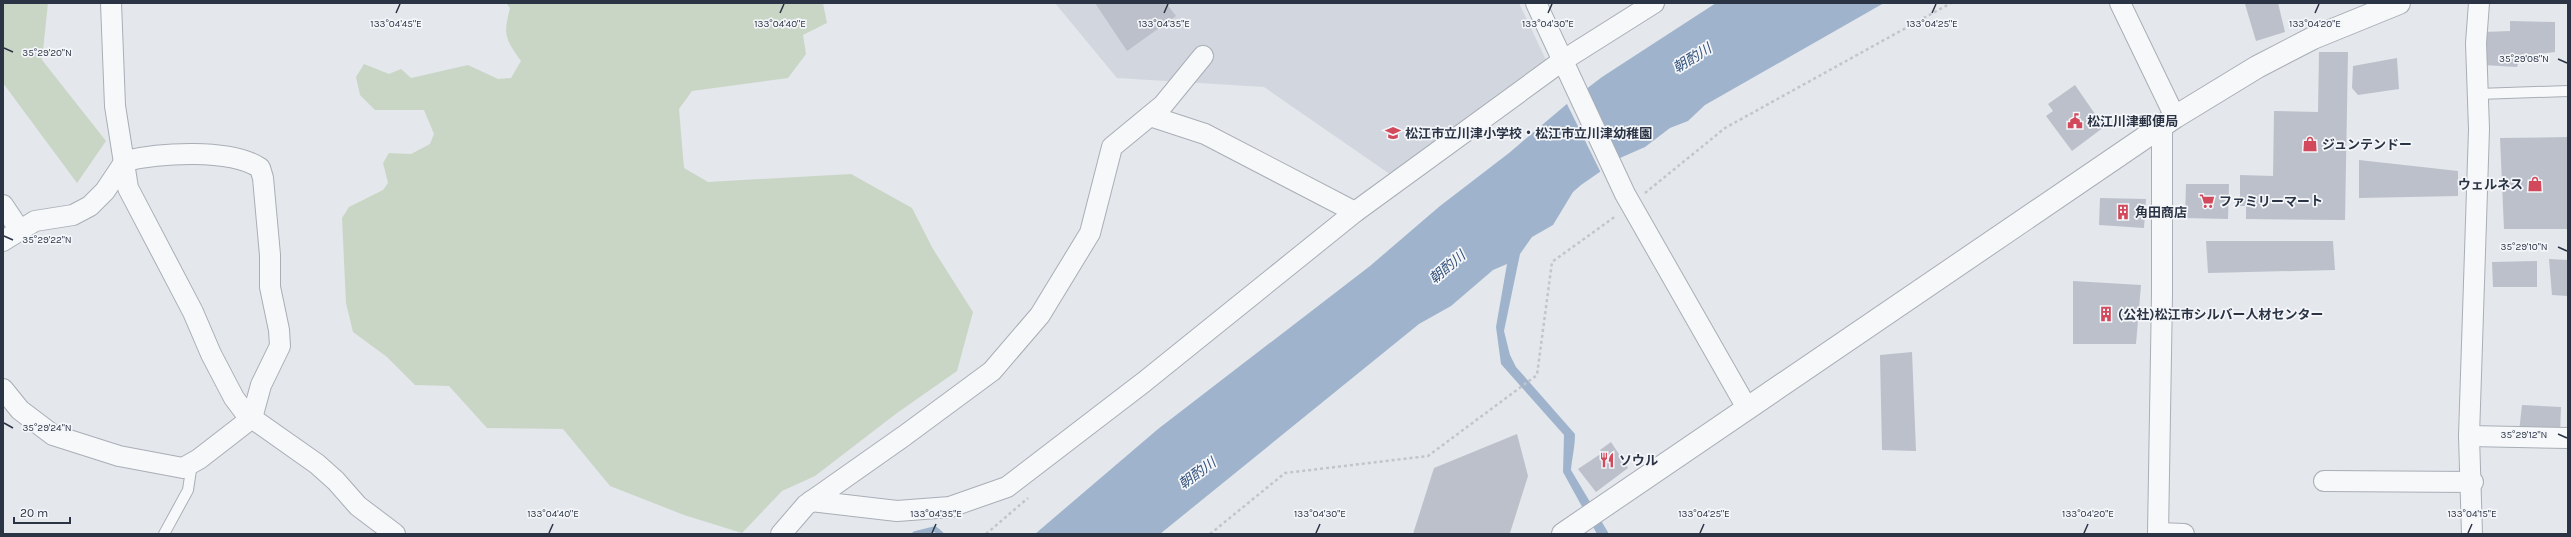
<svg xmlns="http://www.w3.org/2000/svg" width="2571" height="537" viewBox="0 0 2571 537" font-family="Karla,'Noto Sans JP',sans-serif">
<rect width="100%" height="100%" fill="#e4e7ec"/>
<!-- built -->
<polygon fill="#d2d6de" points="1055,3 1519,3 1546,60 1397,179 1264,87 1117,78"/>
<!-- green -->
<g fill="#c9d6c5">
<polygon points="3,3 48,3 42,60 106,141 77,183 3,83"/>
<path d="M506,3H823L827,23L803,35L806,54L788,78L692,91L679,109L684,168L708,182L851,174L912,208L933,249L973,312L957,371L897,413L815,476L782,491L742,533L684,515L610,486L563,429L487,428L449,386L415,385L387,357L353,332L346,303L342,218L349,207L383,190L388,183L383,163L389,153L411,154L430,144L434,134L424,110H375L360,95L356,77L364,64L389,74L401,69L411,78L468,65L498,79L511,78L521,61C505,38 503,36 510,8Z"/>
</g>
<!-- water -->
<path fill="#9fb4cc" d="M1716,3H1884L1705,105L1688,121L1670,128L1645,147L1620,158L1581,185L1573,192L1553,225L1532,237L1520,254L1504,331L1510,355L1516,367L1575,434C1575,447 1572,458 1571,470L1609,534H1597L1563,472L1564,435L1501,364L1496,327L1507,264L1493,270L1451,306L1419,324L1160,534H1035L1158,429L1370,266L1440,206L1509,153L1568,103L1602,77Z"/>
<!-- pier -->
<polygon fill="#e4e7ec" points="1585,88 1620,161 1602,175 1566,102"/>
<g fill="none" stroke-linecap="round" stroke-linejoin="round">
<!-- stream -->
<polyline stroke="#9fb4cc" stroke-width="5.5" points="915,534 935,529 941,534"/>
</g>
<!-- building -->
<g fill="#bbc0ca">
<polygon points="1095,3 1166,3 1176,16 1127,51"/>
<polygon points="2251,3 2278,3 2285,32 2256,41 2245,4"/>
<polygon points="2510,21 2555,22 2555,52 2521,56 2517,67 2483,65 2484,32 2510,31"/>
<polygon points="2319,52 2348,52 2345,220 2246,219 2246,206 2240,206 2240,175 2273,176 2274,111 2318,112"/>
<polygon points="2397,58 2399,89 2358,95 2352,88 2353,66"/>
<polygon points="2075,85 2104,127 2072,151 2046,116 2053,111 2048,104"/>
<polygon points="2568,137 2568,229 2504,229 2500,138"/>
<polygon points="2359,160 2458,171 2458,196 2359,198"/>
<polygon points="2186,184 2229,184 2228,219 2185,218"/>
<polygon points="2100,198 2146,199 2144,228 2099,225"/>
<polygon points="2206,241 2333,241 2335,270 2208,273"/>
<polygon points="2549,259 2568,260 2568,296 2552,295"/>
<polygon points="2537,261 2537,287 2493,287 2492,262"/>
<polygon points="2073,281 2141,285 2136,344 2073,344"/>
<polygon points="1912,352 1916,451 1882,450 1880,355"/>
<polygon points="2522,405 2561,407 2560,434 2519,432"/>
<polygon points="1517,434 1528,476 1510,533 1413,534 1434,468"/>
<polygon points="1611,442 1628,468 1596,492 1578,469 1602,453 1600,450"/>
</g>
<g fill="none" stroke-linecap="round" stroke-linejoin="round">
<!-- service casing -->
<g stroke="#a9aeb7" stroke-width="12">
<g id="service">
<polyline points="2478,94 2568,91"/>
<polyline points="164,534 188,490 192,463"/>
</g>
</g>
<!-- minor casing -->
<g stroke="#a9aeb7" stroke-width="22">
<g id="minor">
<polyline points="111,3 115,106 128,188 193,312 211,354 234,398 246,414 317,464 336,481 358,506 395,534"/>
<polyline points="1536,3 1625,194 1747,408"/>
<polyline points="2120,3 2175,117"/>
<polyline points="3,205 19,229"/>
<polyline points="1355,212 1562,61 1654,3"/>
<path d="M3,241L35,221L73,215L90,206L105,191L125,161C159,153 230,148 260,168L263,178L270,255V287L279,330L280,346L261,385L252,418L199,459L183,468L119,456L53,435L20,410L3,389"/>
<polyline points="2469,436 2568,438"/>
<polyline points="2324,481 2473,482"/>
<polyline points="811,501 897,511 950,507 1007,487 1144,382 1355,212 1205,134 1150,116"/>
<polyline points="2158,533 2184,534"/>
<polyline points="781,534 806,505 904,436 992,371 1040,315 1090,233 1112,147 1163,105 1203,56"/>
<polyline points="2158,534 2162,294 2162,126"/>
<polyline points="2472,534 2469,436 2479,129 2476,43 2479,3"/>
</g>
</g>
<!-- tertiary casing -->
<g stroke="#a9aeb7" stroke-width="24">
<polyline id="tertiary" points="1563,534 2175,117 2257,67 2313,38 2399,3"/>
</g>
<!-- path -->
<g stroke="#c2c5cb" stroke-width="2.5" stroke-dasharray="3 3" stroke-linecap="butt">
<polyline points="1645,193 1725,128 1951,3"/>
<polyline points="986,534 1028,498"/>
<polyline points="1210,534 1285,473 1428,456 1537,375 1552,262 1616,216"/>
</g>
<!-- service -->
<use href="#service" stroke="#f7f8fa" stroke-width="10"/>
<!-- minor -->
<use href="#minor" stroke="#f7f8fa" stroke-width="20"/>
<!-- tertiary -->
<use href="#tertiary" stroke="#f7f8fa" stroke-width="22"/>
</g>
<!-- ticks -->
<path fill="none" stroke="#2b3445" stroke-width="1.5" d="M396,13L400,4M780,13L784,4M1164,13L1168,4M1548,13L1552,4M1932,13L1936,4M2315,13L2319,4M4,48L13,52M2558,59L2567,63M4,236L13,240M2558,247L2567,251M4,423L13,428M2558,434L2567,438M549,533L553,524M932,533L936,524M1316,533L1320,524M1700,533L1704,524M2084,533L2088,524M2468,533L2472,524"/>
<!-- icons -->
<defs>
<g id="civic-bare" transform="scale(1.2)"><path d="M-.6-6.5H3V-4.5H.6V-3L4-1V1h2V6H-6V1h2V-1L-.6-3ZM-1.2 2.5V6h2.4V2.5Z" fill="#d1495b" stroke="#f4f6f9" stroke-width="2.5" paint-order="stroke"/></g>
<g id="school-bare" transform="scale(1.2)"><path d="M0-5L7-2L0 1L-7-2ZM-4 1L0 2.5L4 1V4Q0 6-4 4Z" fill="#d1495b" stroke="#f4f6f9" stroke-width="2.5" paint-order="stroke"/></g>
<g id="shop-bare" transform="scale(1.2)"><path d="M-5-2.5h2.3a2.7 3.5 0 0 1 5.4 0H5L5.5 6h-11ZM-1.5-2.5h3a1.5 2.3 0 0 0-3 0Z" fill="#d1495b" stroke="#f4f6f9" stroke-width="2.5" paint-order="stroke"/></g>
<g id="supermarket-bare" transform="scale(1.2)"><path d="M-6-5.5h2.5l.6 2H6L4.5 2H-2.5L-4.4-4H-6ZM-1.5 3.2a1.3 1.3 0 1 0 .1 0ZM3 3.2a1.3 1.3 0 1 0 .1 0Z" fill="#d1495b" stroke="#f4f6f9" stroke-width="2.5" paint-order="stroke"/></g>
<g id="building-bare" transform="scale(1.2)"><path d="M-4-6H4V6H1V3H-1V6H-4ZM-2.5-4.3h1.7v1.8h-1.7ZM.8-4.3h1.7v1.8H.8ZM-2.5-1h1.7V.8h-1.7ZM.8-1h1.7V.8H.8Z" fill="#d1495b" stroke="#f4f6f9" stroke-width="2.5" paint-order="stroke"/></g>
<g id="restaurant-bare" transform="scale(1.2)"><path d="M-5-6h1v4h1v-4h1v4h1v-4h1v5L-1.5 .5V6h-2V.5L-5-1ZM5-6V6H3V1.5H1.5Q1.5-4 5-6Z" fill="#d1495b" stroke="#f4f6f9" stroke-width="2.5" paint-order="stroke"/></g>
</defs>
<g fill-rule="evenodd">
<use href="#civic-bare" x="2075" y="121"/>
<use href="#school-bare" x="1393" y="133"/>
<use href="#shop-bare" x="2310" y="144"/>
<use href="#shop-bare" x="2535" y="184"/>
<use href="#supermarket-bare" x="2207" y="201"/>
<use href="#building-bare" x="2123" y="212"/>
<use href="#building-bare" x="2106" y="314"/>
<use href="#restaurant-bare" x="1607" y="460"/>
</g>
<g text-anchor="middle" stroke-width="3.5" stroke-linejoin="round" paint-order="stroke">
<!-- poi labels -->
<g font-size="13" font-weight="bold" fill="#2b3445" stroke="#f4f6f9" text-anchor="start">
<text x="2087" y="126">松江川津郵便局</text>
<text x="1405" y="138">松江市立川津小学校・松江市立川津幼稚園</text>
<text x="2322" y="149">ジュンテンドー</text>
<text x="2523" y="189" text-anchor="end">ウェルネス</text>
<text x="2219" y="206">ファミリーマート</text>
<text x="2135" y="217">角田商店</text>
<text x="2118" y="319">(公社)松江市シルバー人材センター</text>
<text x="1619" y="465">ソウル</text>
</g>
<!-- water labels -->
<g font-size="14" font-style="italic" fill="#34527a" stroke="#f4f6f9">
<text transform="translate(1692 58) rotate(-32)" y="5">朝酌川</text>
<text transform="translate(1447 267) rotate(-40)" y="5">朝酌川</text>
<text transform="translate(1197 473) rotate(-36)" y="5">朝酌川</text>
</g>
</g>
<g font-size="10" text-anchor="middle" fill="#2b3445" stroke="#f4f6f9" stroke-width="3.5" stroke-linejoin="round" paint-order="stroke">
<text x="396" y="27">133°04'45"E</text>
<text x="780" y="27">133°04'40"E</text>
<text x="1164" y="27">133°04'35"E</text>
<text x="1548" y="27">133°04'30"E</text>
<text x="1932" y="27">133°04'25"E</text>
<text x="2315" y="27">133°04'20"E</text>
<text x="47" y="56">35°29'20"N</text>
<text x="2524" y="62">35°29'08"N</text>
<text x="47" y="243">35°29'22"N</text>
<text x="2524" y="250">35°29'10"N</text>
<text x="47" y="431">35°29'24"N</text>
<text x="2524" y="438">35°29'12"N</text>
<text x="553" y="517">133°04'40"E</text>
<text x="936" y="517">133°04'35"E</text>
<text x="1320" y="517">133°04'30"E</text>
<text x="1704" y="517">133°04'25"E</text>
<text x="2088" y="517">133°04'20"E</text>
<text x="2472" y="517">133°04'15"E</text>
</g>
<!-- border -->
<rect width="2571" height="537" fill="none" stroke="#2b3445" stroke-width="8"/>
<!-- scale -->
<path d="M14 517v6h56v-6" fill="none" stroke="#2b3445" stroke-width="2"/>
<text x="20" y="517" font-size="12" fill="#2b3445" stroke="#f4f6f9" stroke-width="3" paint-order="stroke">20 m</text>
</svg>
